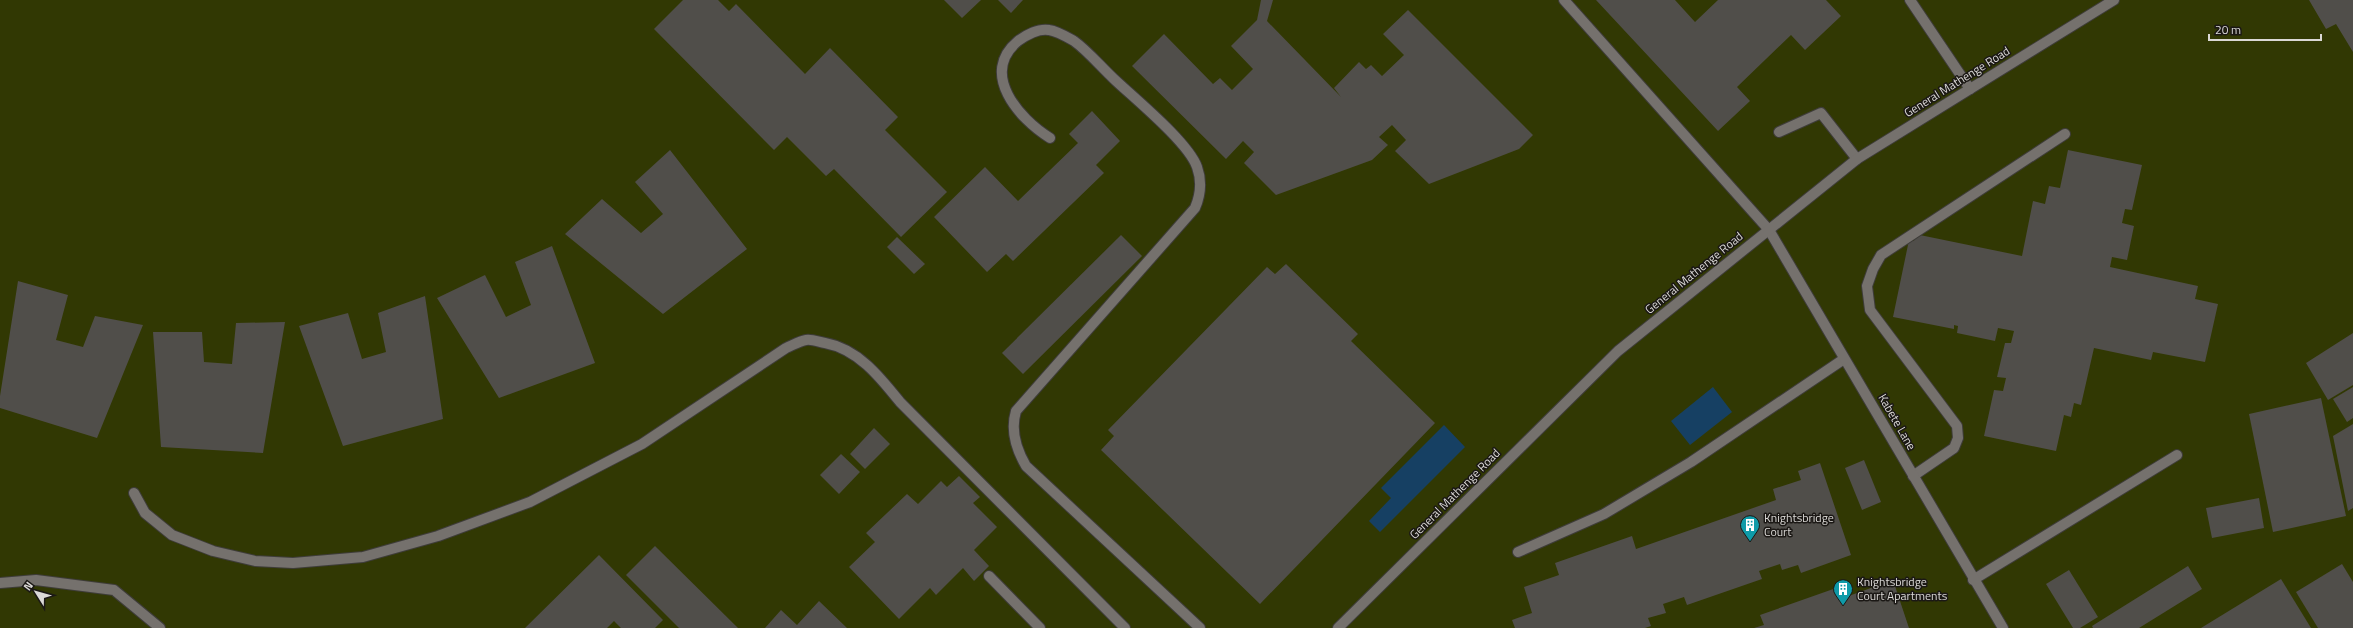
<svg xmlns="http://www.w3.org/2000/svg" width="2353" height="628" viewBox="0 0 2353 628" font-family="'Titillium Web',sans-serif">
<rect width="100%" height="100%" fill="#24211e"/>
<!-- green -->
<rect fill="#313803" x="0" y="0" width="2353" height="628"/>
<!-- water -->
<g fill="#164063">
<polygon points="1713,387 1732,412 1690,445 1671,421"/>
<polygon points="1444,425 1465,447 1380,532 1369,521 1391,498 1381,488"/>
</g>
<!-- building -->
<g fill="#504e4a">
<polygon points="683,0 718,0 729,11 736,4 805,74 830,48 898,117 885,130 947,192 901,237 834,169 826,176 787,137 774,150 654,29"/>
<polygon points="944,0 981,0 962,18"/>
<polygon points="998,0 1023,0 1011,13"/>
<polygon points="1261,0 1273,0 1267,21 1341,97 1334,88 1359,62 1366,69 1371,65 1382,76 1404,55 1383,34 1408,10 1533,135 1519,149 1429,184 1395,151 1406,140 1392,125 1379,137 1388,145 1372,160 1276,195 1244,163 1254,152 1243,141 1226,159 1132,66 1164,34 1213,84 1220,78 1232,90 1253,69 1231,46 1257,20"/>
<polygon points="1596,0 1675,0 1695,22 1718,0 1826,0 1841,16 1805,50 1791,35 1737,87 1750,101 1718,131"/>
<polygon points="2309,0 2353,0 2353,52 2336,24 2326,29"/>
<polygon points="1092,111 1120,141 1096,165 1104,173 1013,261 1006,254 987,272 934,217 985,167 1018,201 1078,143 1069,134"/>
<polygon points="670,150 747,249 663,314 565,234 602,199 641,233 663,214 635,182"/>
<polygon points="2068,150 2142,165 2132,210 2125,209 2122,223 2134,226 2127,260 2112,257 2110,267 2198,286 2195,299 2218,304 2205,362 2153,352 2151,360 2094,348 2081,405 2074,403 2071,417 2064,415 2056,451 1984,436 1994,390 2003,391 2006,378 1997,377 2005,343 2011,343 2014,331 1998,328 1995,341 1957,333 1958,326 1954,325 1954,329 1893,317 1909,240 1914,241 1915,234 2022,256 2033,201 2045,204 2049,186 2060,188"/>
<polygon points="1121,235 1142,256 1023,374 1002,353"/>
<polygon points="897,237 925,264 914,274 887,247"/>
<polygon points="552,246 595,363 499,398 437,298 485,275 506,317 531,305 515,262"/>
<polygon points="1286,264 1358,334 1351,341 1435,423 1260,604 1101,450 1114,436 1108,430 1267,267 1275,274"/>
<polygon points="18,281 68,295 56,340 83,347 95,316 143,325 97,438 0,408 0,396"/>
<polygon points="425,296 443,419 343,446 299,326 348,313 362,359 386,352 378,313"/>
<polygon points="285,322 263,453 161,447 153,332 202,332 204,362 232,364 236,323"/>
<polygon points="2353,333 2353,385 2328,400 2306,363"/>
<polygon points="2353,387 2353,418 2347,422 2333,399"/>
<polygon points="2321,398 2346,516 2273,532 2249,414"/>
<polygon points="2353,424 2353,508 2348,511 2333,436"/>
<polygon points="874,428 890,444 865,469 850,454"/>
<polygon points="841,454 860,472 839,494 820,475"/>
<polygon points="1864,460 1881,502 1862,510 1845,468"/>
<polygon points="1820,463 1851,555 1801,573 1798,565 1782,570 1780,564 1759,571 1762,579 1687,605 1684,597 1663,604 1666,613 1648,618 1651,626 1645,628 1515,628 1512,620 1532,613 1524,587 1559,575 1555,563 1632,536 1636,549 1776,500 1773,489 1801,480 1798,471"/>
<polygon points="959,476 980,497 973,503 997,527 974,550 989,566 974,581 963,568 936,595 930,588 899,619 849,567 875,542 866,533 907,494 918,504 941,481 947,487"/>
<polygon points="2259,498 2264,528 2212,538 2206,508"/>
<polygon points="655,546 738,628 679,628 626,575"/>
<polygon points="599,555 663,620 655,628 621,628 614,621 607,628 525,628"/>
<polygon points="2342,564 2353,582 2353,628 2318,628 2296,592"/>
<polygon points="2188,566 2202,589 2139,628 2093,628 2092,626"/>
<polygon points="2069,570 2098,617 2080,628 2073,628 2046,584"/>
<polygon points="2281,579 2311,628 2201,628"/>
<polygon points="1893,580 1909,628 1754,628 1764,625 1760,615 1839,587 1843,598"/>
<polygon points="819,601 847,628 765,628 781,610 797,625"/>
</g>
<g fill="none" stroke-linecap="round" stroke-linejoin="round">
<!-- service casing -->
<g stroke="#3e3c39" stroke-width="12">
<g id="service">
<polyline points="1910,0 1970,89"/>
<polyline points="1779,132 1821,113 1857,159"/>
<path d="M1050,138C1019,119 979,73 1018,41C1026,35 1039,28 1049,30C1057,31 1067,37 1074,41C1088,51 1101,67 1114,79C1134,98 1188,142 1197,167C1202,181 1201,194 1195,208L1016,411C1010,431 1016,449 1026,466L1200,628"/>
<polyline points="1913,476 1954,448 1958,438 1957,426 1870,310 1867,286 1873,269 1881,255 2065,134"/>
<path d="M134,493L145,513L172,535L213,551L255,561L293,563L363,557L438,536L530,502L642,444L786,348C793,345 800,341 806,340C812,339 819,342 825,343C858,349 880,377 900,402L1125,628"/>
<polyline points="1518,552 1604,514 1691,462 1844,359"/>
<polyline points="989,576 1040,628"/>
<polyline points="1973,580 2177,455"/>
</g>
</g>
<!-- minor casing -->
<g stroke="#3e3c39" stroke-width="12">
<g id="minor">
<polyline points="1564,0 1769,230 2003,628"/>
<polyline points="0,583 36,580 114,590 160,628"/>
<polyline points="1338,628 1618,351 1857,159 2114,0"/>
</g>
</g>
<!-- service -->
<use href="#service" stroke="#75716d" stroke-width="10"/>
<!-- minor -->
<use href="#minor" stroke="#75716d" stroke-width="10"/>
</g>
<!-- icons -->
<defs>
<g id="building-pin" transform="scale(1)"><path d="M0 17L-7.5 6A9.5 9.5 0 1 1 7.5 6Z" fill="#0f9aa8" stroke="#1b1815"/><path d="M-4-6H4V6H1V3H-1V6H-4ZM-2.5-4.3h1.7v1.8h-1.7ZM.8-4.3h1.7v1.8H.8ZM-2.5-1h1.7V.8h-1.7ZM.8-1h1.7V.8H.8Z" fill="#fff"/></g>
</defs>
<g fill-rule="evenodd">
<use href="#building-pin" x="1750" y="525"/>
<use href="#building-pin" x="1843" y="589"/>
</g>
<g text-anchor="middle" stroke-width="3" stroke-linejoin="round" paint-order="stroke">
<!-- street labels -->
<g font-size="12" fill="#dbd9d6" stroke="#1b1815">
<text transform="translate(1957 82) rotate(-32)" y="4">General Mathenge Road</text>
<text transform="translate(1694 273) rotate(-39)" y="4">General Mathenge Road</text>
<text transform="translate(1897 422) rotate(60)" y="4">Kabete Lane</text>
<text transform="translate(1455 494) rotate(-45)" y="4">General Mathenge Road</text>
</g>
<!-- poi labels -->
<g font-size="12" fill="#dbd9d6" stroke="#1b1815" text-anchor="start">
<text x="1764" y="522">Knightsbridge<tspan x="1764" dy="14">Court</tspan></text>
<text x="1857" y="586">Knightsbridge<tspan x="1857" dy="14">Court Apartments</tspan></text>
</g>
</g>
<!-- north arrow -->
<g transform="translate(36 592) rotate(307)" stroke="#1b1815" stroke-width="3" paint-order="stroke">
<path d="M0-3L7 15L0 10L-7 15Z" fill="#dbd9d6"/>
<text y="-6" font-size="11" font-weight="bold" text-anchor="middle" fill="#dbd9d6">N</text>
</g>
<!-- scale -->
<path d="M2209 34v6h112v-6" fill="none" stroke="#dbd9d6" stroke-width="2"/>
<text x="2215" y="34" font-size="12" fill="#dbd9d6" stroke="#1b1815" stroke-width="3" paint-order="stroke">20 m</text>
</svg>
